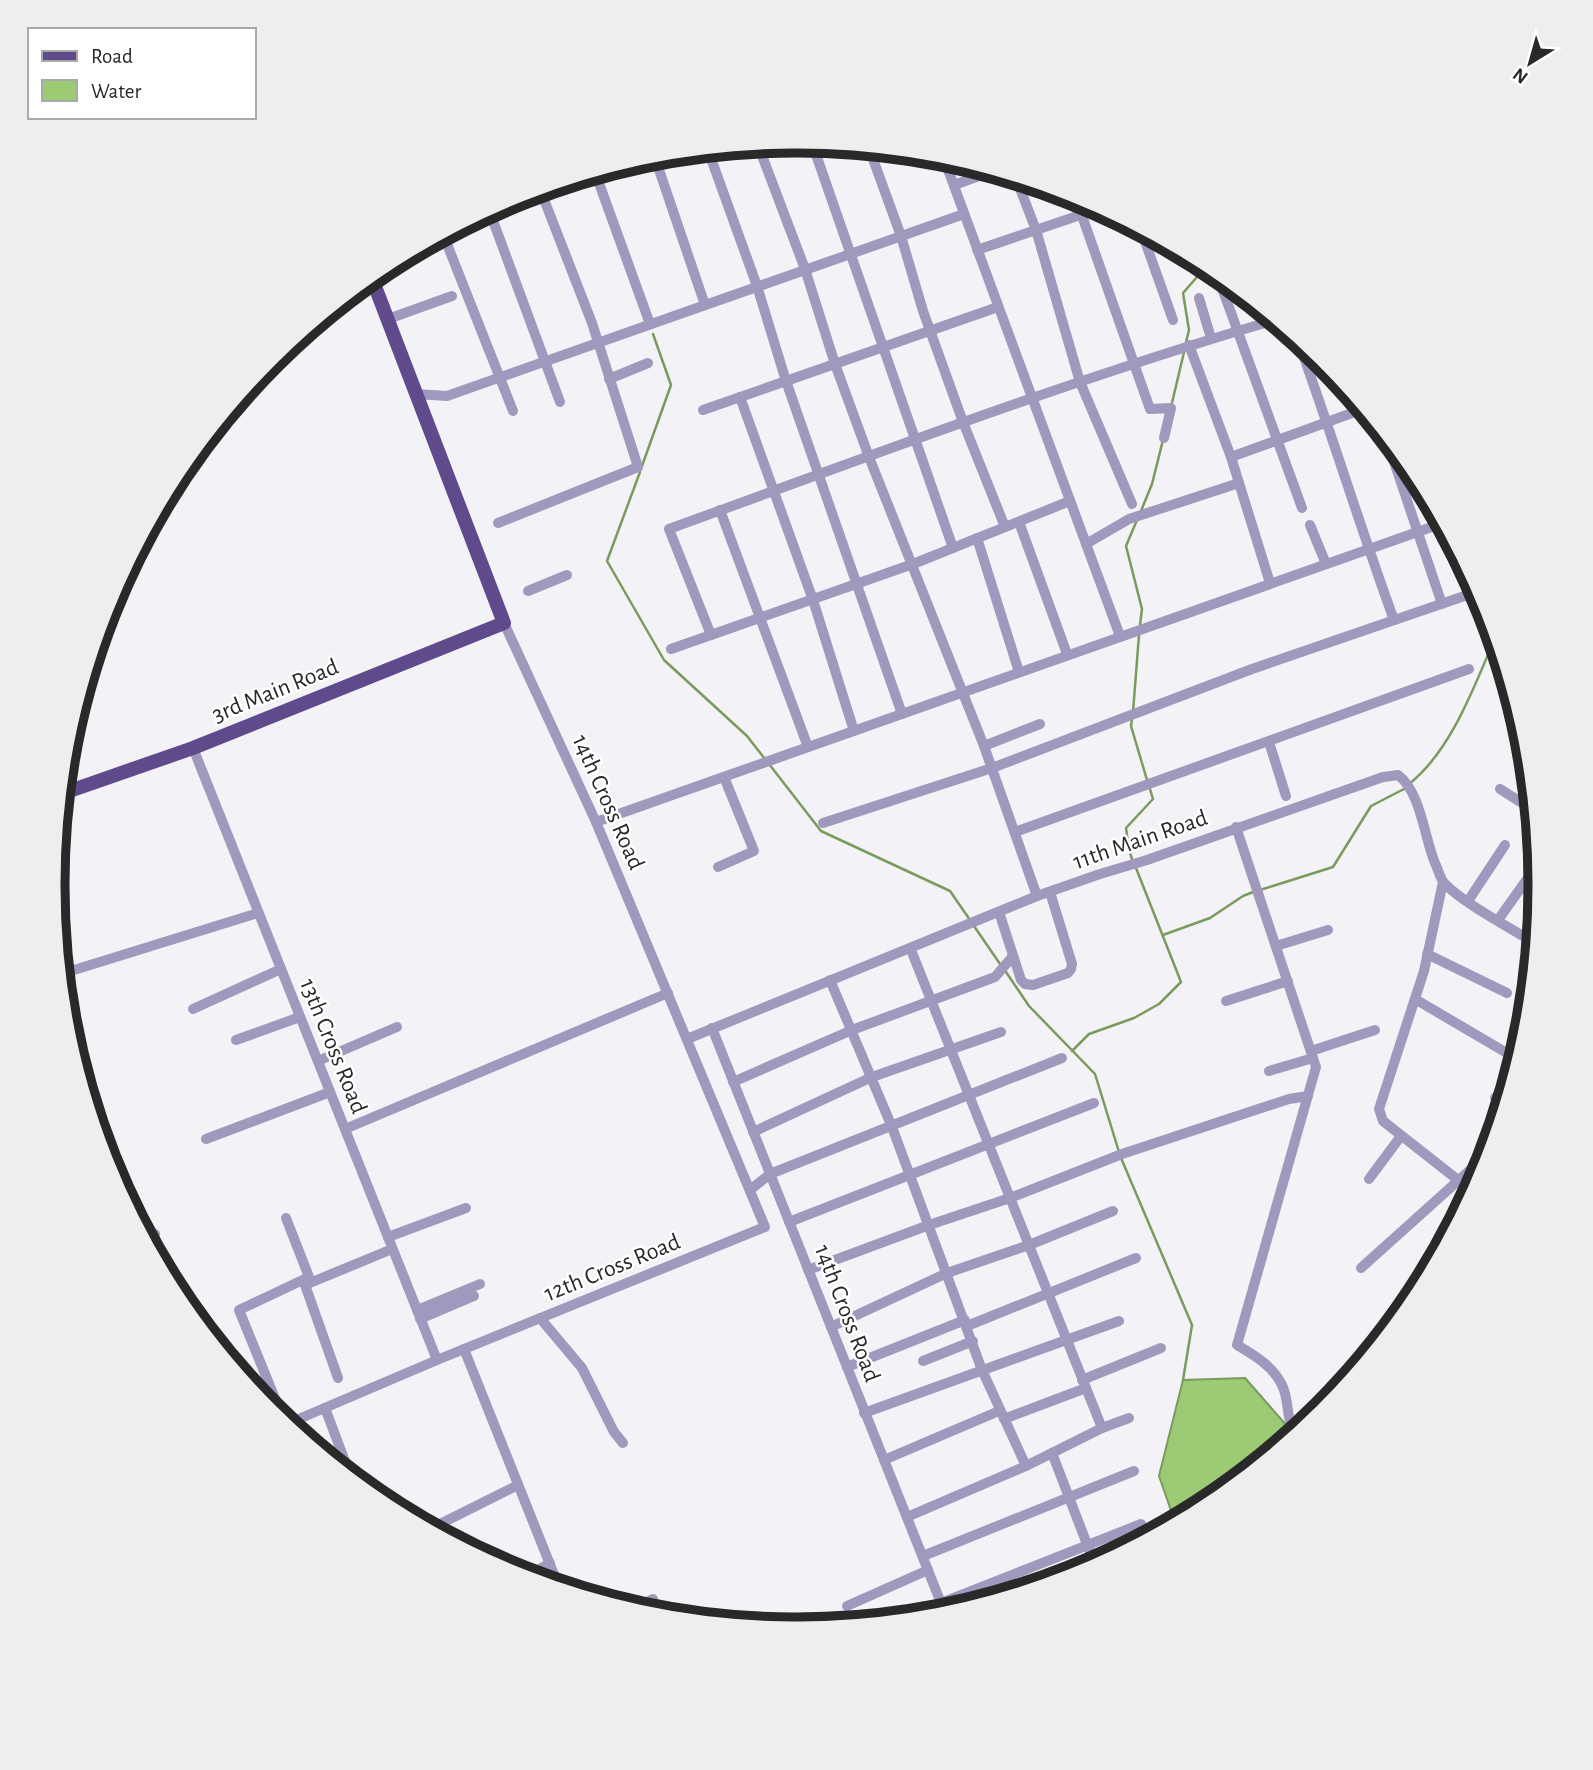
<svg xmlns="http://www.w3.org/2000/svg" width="1593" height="1770" viewBox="0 0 1593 1770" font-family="'Alegreya Sans',sans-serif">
<rect width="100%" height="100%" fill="#f3f2f6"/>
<!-- water -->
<polygon fill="#9dca75" stroke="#7a9a5e" stroke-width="2" points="1245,1378 1294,1434 1210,1504 1175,1522 1159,1476 1183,1380"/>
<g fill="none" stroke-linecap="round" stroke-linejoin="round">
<!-- stream -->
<g stroke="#7a9a5e" stroke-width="2.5">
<polyline points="1186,342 1189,330 1183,293 1204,269 1204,263"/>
<polyline points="1172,403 1184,352"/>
<polyline points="642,466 671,385 653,334"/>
<polyline points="640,472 607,561 664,660 747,736 765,759"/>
<polyline points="1141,511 1152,484 1163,440"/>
<polyline points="1137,520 1126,546 1142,609 1140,625"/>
<polyline points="1133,712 1139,635"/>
<polyline points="1132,719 1131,726 1147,780"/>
<polyline points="769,764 821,831 950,891 970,920"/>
<path d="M1409,784C1451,751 1474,687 1495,638"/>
<polyline points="1133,862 1129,850 1126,828 1153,799 1149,786"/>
<polyline points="1260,890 1333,867 1371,806 1404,789"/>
<polyline points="974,926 1000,964"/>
<polyline points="1163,935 1210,918 1243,896 1253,892"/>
<polyline points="1006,972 1029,1006 1095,1074 1119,1152"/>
<polyline points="1072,1051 1089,1034 1134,1018 1159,1004 1181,982 1136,868"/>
<polyline points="1121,1158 1192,1325 1183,1380"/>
</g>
<!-- minor -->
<g stroke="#a198bd" stroke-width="10">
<polyline points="812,143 953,548"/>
<polyline points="758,145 805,269 835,364 869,457 984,746 1037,896"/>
<polyline points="869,148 901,236 923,311 963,422 1005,527"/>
<polyline points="708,150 757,286 786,381 902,714"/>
<polyline points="654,155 705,305"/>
<polyline points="943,156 1120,636"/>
<polyline points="595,172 650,324"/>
<polyline points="1016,178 1036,230 1080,382 1132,504"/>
<polyline points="954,185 993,171"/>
<polyline points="1075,196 1150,409 1171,408 1164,438"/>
<polyline points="489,210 560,402"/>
<polyline points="1141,230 1173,320"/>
<polyline points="443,234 513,411"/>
<polyline points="977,250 1101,208"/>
<polyline points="1218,277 1302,508"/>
<polyline points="1199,298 1211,338"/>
<polyline points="388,319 452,296"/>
<path d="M1297,338C1331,431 1360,527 1394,620"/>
<polyline points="1189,345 1231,457 1270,583"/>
<polyline points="609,379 648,363"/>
<polyline points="416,394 447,396 964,214"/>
<polyline points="740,397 813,600 854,731"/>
<polyline points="703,410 998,307"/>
<polyline points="1385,435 1442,604"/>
<polyline points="1231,457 1363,409"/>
<polyline points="720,510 808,747"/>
<polyline points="1019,522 1067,654"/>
<polyline points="498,523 638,467 592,323 540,189"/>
<polyline points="1310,525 1326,564"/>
<polyline points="977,538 1019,672"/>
<polyline points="1086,544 1129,519 1239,483"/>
<polyline points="528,591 567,575"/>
<path d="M711,635L669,529C870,456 1070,380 1275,320"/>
<polyline points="671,649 913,564 1070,501"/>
<polyline points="1269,742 1286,796"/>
<polyline points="984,746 1040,724"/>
<polyline points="193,748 437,1360"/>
<polyline points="1500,789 1533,810"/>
<polyline points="596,822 1443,523"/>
<polyline points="823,823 992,768 1252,669 1479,591"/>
<path d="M1236,827L1316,1067L1237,1345C1254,1355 1273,1366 1282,1385C1290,1401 1285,1419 1296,1433"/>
<polyline points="1015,832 1469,669"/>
<polyline points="718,867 754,851 724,777"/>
<polyline points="1443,882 1424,971 1379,1109 1383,1121 1458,1180 1471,1195"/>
<polyline points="1468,901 1505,845"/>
<polyline points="999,912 1021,980 1025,984 1033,985 1068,973 1071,969 1072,964 1050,892"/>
<polyline points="1498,920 1535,868"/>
<polyline points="1276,946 1328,930"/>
<polyline points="911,950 1102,1428"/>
<polyline points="1427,954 1507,993"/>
<polyline points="61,974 258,913"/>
<polyline points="830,980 892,1127 982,1370 1026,1466"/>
<polyline points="1415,999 1517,1059"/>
<polyline points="1226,1001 1288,981"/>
<polyline points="193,1009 281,969"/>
<polyline points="712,1028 945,1613"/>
<path d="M687,1039L1037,896L1100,874L1147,860L1383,777L1398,775C1421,792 1424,837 1435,863C1438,869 1440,878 1444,883C1463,903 1510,928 1535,943"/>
<polyline points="236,1040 300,1017"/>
<polyline points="1311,1051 1375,1030"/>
<polyline points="318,1061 397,1027"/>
<polyline points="1269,1071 1313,1058"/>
<polyline points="733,1082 852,1030 995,977 1013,956"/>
<polyline points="1495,1098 1511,1082"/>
<polyline points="345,1129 668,993"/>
<polyline points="753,1132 872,1077 1001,1032"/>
<polyline points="206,1139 330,1092"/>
<polyline points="1369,1179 1401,1136"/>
<polyline points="750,1190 770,1174 1062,1058"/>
<polyline points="789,1222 1094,1103"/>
<polyline points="142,1231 155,1234"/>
<polyline points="388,1237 466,1208"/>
<polyline points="1361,1268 1489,1153"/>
<polyline points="808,1270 929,1225 1010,1198 1122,1154 1289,1099 1308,1096"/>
<polyline points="417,1310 480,1284"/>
<polyline points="540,1318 582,1368 614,1432 623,1443"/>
<polyline points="420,1319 474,1296"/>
<polyline points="967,1326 1136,1258"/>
<polyline points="831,1327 947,1273 1029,1245 1113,1211"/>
<polyline points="464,1349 559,1587"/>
<polyline points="923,1361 973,1341"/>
<polyline points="847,1367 965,1320"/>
<polyline points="338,1378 305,1285 392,1249"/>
<polyline points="1082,1380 1161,1348"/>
<polyline points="325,1408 349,1472"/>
<polyline points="864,1413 1119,1321"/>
<polyline points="1004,1419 1086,1388"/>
<polyline points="297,1420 303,1438"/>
<polyline points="285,1423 239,1310 309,1277 286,1218"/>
<polyline points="287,1424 437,1360 765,1227 596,822 504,623"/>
<polyline points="1302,1428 1397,1308 1423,1284"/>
<polyline points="1052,1453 1095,1565"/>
<polyline points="884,1460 999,1411"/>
<polyline points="907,1517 1026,1466 1102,1428 1129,1418"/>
<polyline points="430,1529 518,1485"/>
<polyline points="923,1556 1134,1471"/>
<polyline points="526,1577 550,1563"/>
<polyline points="941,1603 1141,1524"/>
<polyline points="847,1606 928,1570"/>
<polyline points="634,1609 653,1599"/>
</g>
<!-- major -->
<polyline stroke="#5f4b8c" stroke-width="14" points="61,794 193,748 504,623 371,276"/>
</g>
<g text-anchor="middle" stroke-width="5" stroke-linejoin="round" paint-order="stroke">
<!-- street labels -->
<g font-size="24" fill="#29292a" stroke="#fff">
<text transform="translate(275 690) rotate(-22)" y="8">3rd Main Road</text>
<text transform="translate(609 802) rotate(66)" y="8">14th Cross Road</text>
<text transform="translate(1140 839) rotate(-19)" y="8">11th Main Road</text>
<text transform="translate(334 1046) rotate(68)" y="8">13th Cross Road</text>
<text transform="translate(612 1267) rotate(-22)" y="8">12th Cross Road</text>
<text transform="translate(848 1313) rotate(69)" y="8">14th Cross Road</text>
</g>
</g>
<!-- crop -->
<path d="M0 0H1593V1770H0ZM796 153H797A731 731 0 0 1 1528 884V886A731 731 0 0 1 797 1617H796A731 731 0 0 1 65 886V884A731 731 0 0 1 796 153Z" fill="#eee" fill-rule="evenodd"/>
<path fill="none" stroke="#29292a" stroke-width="9" d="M796 153H797A731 731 0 0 1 1528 884V886A731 731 0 0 1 797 1617H796A731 731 0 0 1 65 886V884A731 731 0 0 1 796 153Z"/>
<!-- legend -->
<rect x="28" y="28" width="228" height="91" fill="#ffffff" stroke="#a9a9aa" stroke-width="2"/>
<rect x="42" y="51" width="35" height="10" fill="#5f4b8c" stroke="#a9a9aa" stroke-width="2"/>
<text x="91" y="63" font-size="21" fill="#29292a">Road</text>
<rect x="42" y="80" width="35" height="21" fill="#9dca75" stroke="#a9a9aa" stroke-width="2"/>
<text x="91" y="98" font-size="21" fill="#29292a">Water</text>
<!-- north arrow -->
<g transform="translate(1530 63) rotate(217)" stroke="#ffffff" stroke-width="5" paint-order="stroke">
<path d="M0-5L12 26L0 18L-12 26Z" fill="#29292a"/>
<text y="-10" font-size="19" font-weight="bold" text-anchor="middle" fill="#29292a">N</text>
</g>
</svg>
